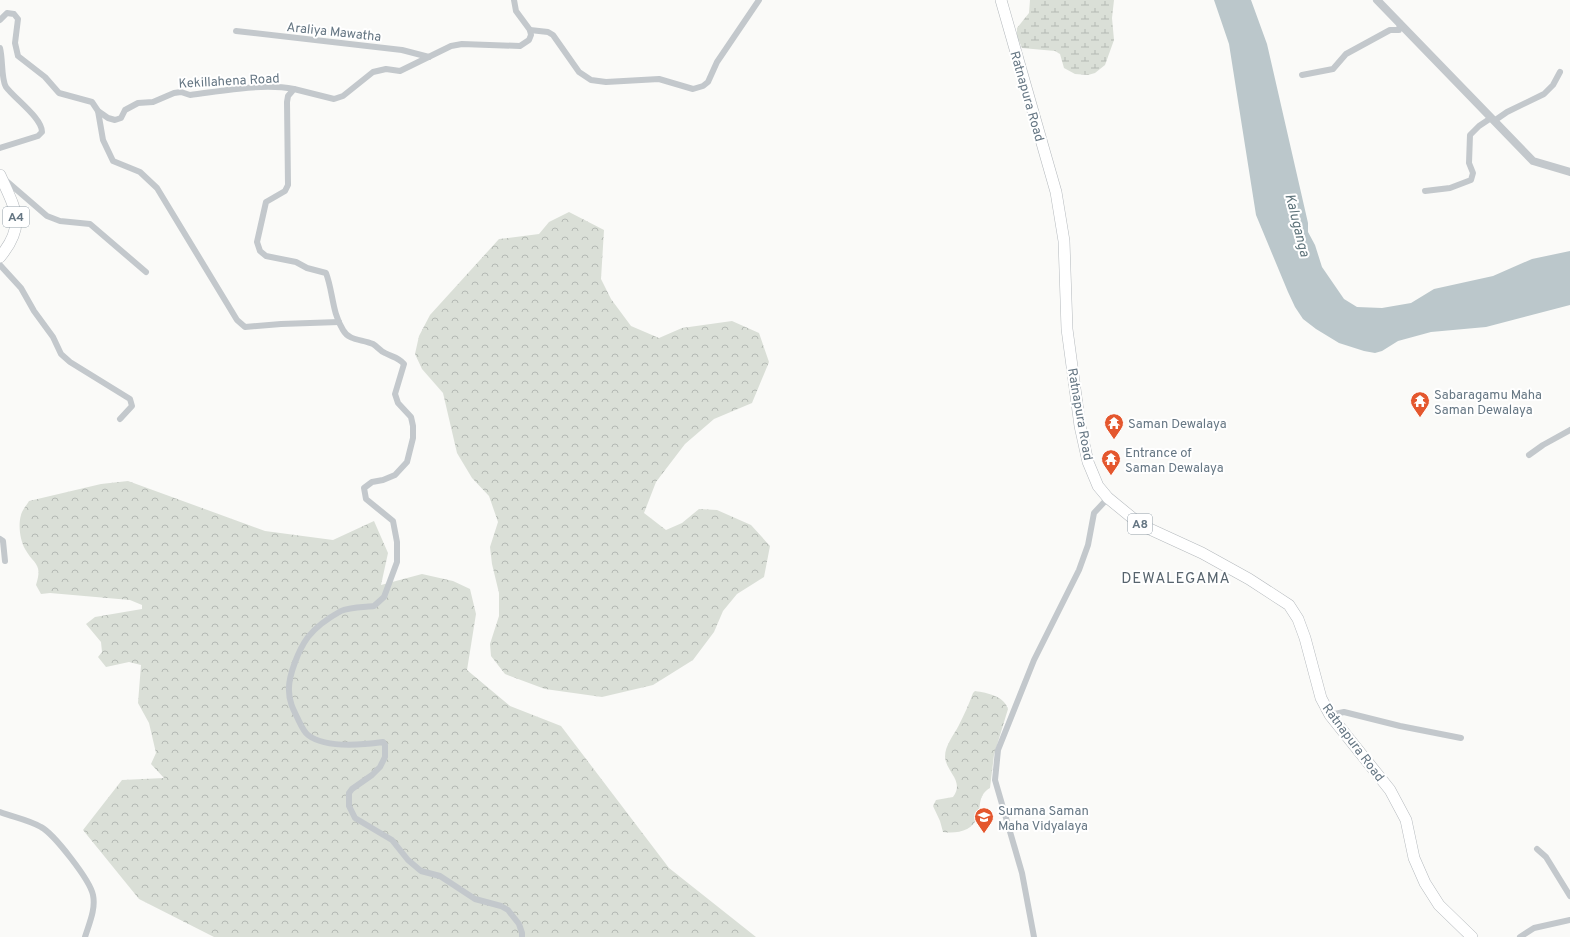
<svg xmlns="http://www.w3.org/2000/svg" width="1570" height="937" viewBox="0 0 1570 937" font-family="Overpass,sans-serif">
<defs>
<pattern id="forest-crowns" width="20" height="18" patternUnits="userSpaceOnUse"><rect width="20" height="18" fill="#dadfd7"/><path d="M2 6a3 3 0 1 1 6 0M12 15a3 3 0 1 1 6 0" fill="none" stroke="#b4b9b4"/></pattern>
<pattern id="wetland-marsh" width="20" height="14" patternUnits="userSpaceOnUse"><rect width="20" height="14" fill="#dadfd7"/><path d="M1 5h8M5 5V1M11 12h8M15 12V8" fill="none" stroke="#b4b9b4"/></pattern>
</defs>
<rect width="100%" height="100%" fill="#fafaf8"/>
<!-- forest -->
<g fill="url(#forest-crowns)">
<polygon points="569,212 604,230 601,279 611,299 631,326 659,338 682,328 732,321 759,333 769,362 752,403 714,419 685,444 656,482 644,513 666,530 682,523 699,509 717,510 751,525 770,546 764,577 737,594 723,611 714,632 693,660 653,685 602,697 545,689 505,674 491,656 490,644 499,616 499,593 492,564 490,547 498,522 489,496 472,478 457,453 443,393 422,369 415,354 419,336 430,315 499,239 539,234 549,222"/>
<path d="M128,481L265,531L333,540L374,521L388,553L381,585L422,574L453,581L470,589L476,614L467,670L510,706L561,726L669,868L756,937H214L139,899L83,830L122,780L164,778L151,764L156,753L149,723L138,703L141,665L129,662L106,667L98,657L102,652L101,642L86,624L95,617L142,609V605L130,600L50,593L41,594L36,585C43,563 34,565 25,549C20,540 18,525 21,515C22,510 27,505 29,501L101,484Z"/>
<path d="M975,691C988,693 1004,696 1008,709L994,755L990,788C978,795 981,805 978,816C973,831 957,834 943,832L940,821L933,806L936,800L953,797C965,781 946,772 945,757C945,745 954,735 959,725C964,715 969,704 973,693Z"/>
</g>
<!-- wetland -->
<polygon fill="url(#wetland-marsh)" points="1030,0 1114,0 1112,18 1114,40 1105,65 1095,73 1088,75 1075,74 1064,68 1060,54 1055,51 1022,48 1017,36 1017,28 1029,13"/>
<!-- water -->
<polygon fill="#bbc7cb" points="1214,0 1251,0 1267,44 1308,223 1308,232 1315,245 1322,267 1344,299 1357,307 1382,308 1411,303 1434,289 1493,276 1532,259 1570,251 1570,305 1486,327 1431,332 1398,341 1382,351 1375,353 1364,351 1339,343 1316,329 1303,319 1295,307 1288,292 1256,215 1229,44"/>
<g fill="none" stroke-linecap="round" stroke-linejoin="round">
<!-- trunk casing -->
<g stroke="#b4b9bd" stroke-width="12">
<g id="trunk">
<polyline points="1001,0 1056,192 1064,241 1067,329 1080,426 1088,462 1098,486 1108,498 1141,525 1202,553 1249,579 1289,605 1298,619 1305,638 1321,698 1330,715 1390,790 1406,820 1414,858 1425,883 1439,905 1472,937"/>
<path d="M0,175C15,209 27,224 0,257"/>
</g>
</g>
<!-- minor -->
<g stroke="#c3c8cc" stroke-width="6">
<path d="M514,0L516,11L530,30L531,35L529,40L520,46L462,44L451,46L400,71L386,69L373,72L343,96L334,99L294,89L288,96L287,102L288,185L285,191L266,202L257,242L260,251L266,256L296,262L307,268L326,273C333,291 332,313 343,330C349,341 362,339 373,344C377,346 380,351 385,353C392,357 398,357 404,364L395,394L398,403L411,417L413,426V438L407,462L395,475L383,480L372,482L364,488L366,499L393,521L397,542V562L384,597L374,606C366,607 348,607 341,611C330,617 316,627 308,637C299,649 288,676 289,691C289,701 293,709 297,717C300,723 303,731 308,735C326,749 362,745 383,742L385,745V757L380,767L372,775L352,789L349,793V806L355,818L392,840L408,860L421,871L440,876L475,899L501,906L508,910L519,924L522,933V937"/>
<path d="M0,20L7,13L14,14L18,19L15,43L18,56L45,77L59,93L92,102L98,111L108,118L115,120L121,118L125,110L138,103L153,102L174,93L181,92L190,95C222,91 262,83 294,89"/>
<polyline points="530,30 548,32 553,35 579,72 591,80 606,82 659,79 693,89 703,86 708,82 717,62 759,0"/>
<polyline points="236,31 402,50 429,57"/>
<path d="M0,48C3,59 1,79 6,87C15,99 42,118 42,132L38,136L0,148"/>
<polyline points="1302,75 1333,69 1346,54 1390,30 1399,30 1400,23"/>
<polyline points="98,111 103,140 113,161 140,172 157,188 237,320 245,327 281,324 339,322"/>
<polyline points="1494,121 1507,112 1544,94 1553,85 1560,72"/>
<polyline points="3,178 47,216 60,221 90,224 146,272"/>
<polyline points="1425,191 1450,188 1471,180 1473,173 1469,163 1470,135 1479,126 1491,118"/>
<polyline points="0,265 21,288 34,311 53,337 61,354 70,362 130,399 132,406 120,419"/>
<polyline points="1529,455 1543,445 1570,430"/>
<polyline points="0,539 3,541 5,561"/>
<polyline points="1330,715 1344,712 1400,726 1461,738"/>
<path d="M0,812C13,817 29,820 41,827C54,834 90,880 93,895C96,909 89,924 85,937"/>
<polyline points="1537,849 1546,857 1570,896"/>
<polyline points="1034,937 1022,873 995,780 998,750 1034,660 1079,570 1088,545 1094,513 1108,498"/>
<polyline points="1520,937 1534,928 1570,920"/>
</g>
<!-- tertiary -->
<polyline stroke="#c3c8cc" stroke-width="8" points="1377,0 1533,161 1570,172"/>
<!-- trunk -->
<use href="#trunk" stroke="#fff" stroke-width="11"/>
</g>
<!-- icons -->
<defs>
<g id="temple-pin" transform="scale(1)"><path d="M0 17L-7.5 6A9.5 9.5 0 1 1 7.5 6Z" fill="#e4572e" stroke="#fff"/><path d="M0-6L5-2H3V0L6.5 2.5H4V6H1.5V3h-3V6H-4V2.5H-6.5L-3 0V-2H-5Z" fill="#fff"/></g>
<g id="school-pin" transform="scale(1)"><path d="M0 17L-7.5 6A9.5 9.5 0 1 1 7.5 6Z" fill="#e4572e" stroke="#fff"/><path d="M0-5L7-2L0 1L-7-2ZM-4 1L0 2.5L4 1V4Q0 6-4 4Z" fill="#fff"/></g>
</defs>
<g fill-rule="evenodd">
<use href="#temple-pin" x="1420" y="401"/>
<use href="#temple-pin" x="1114" y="423"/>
<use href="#temple-pin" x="1111" y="459"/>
<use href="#school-pin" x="984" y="817"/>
</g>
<g text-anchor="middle" stroke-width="4" stroke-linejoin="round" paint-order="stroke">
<!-- shield labels -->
<g fill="#fff" stroke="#939fa8" stroke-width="1">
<rect x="3" y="207" width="26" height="20" rx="3"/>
<rect x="1128" y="514" width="24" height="20" rx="3"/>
</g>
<g font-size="12" font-weight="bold" fill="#657683">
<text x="16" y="221">A4</text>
<text x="1140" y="528">A8</text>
</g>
<!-- street labels -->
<g font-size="13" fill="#657683" stroke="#fff">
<text transform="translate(334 31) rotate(6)" y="5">Araliya Mawatha</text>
<text transform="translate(229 80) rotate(-3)" y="5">Kekillahena Road</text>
<text transform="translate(1028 96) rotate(74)" y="5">Ratnapura Road</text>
<text transform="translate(1081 414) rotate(80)" y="5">Ratnapura Road</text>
<text transform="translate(1354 742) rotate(53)" y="5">Ratnapura Road</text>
</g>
<!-- poi labels -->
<g font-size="13" fill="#657683" stroke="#fff" text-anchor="start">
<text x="1434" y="399">Sabaragamu Maha<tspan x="1434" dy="15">Saman Dewalaya</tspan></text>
<text x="1128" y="428">Saman Dewalaya</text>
<text x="1125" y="457">Entrance of<tspan x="1125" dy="15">Saman Dewalaya</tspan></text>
<text x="998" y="815">Sumana Saman<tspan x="998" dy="15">Maha Vidyalaya</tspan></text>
</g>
<!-- water labels -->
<g font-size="14" font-style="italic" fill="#60757c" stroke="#fff">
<text transform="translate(1298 225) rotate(76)" y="5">Kaluganga</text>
</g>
<!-- quarter labels -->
<g font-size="15" letter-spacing="1" fill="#57646e" stroke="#fff">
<text x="1176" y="583">DEWALEGAMA</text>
</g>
</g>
</svg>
